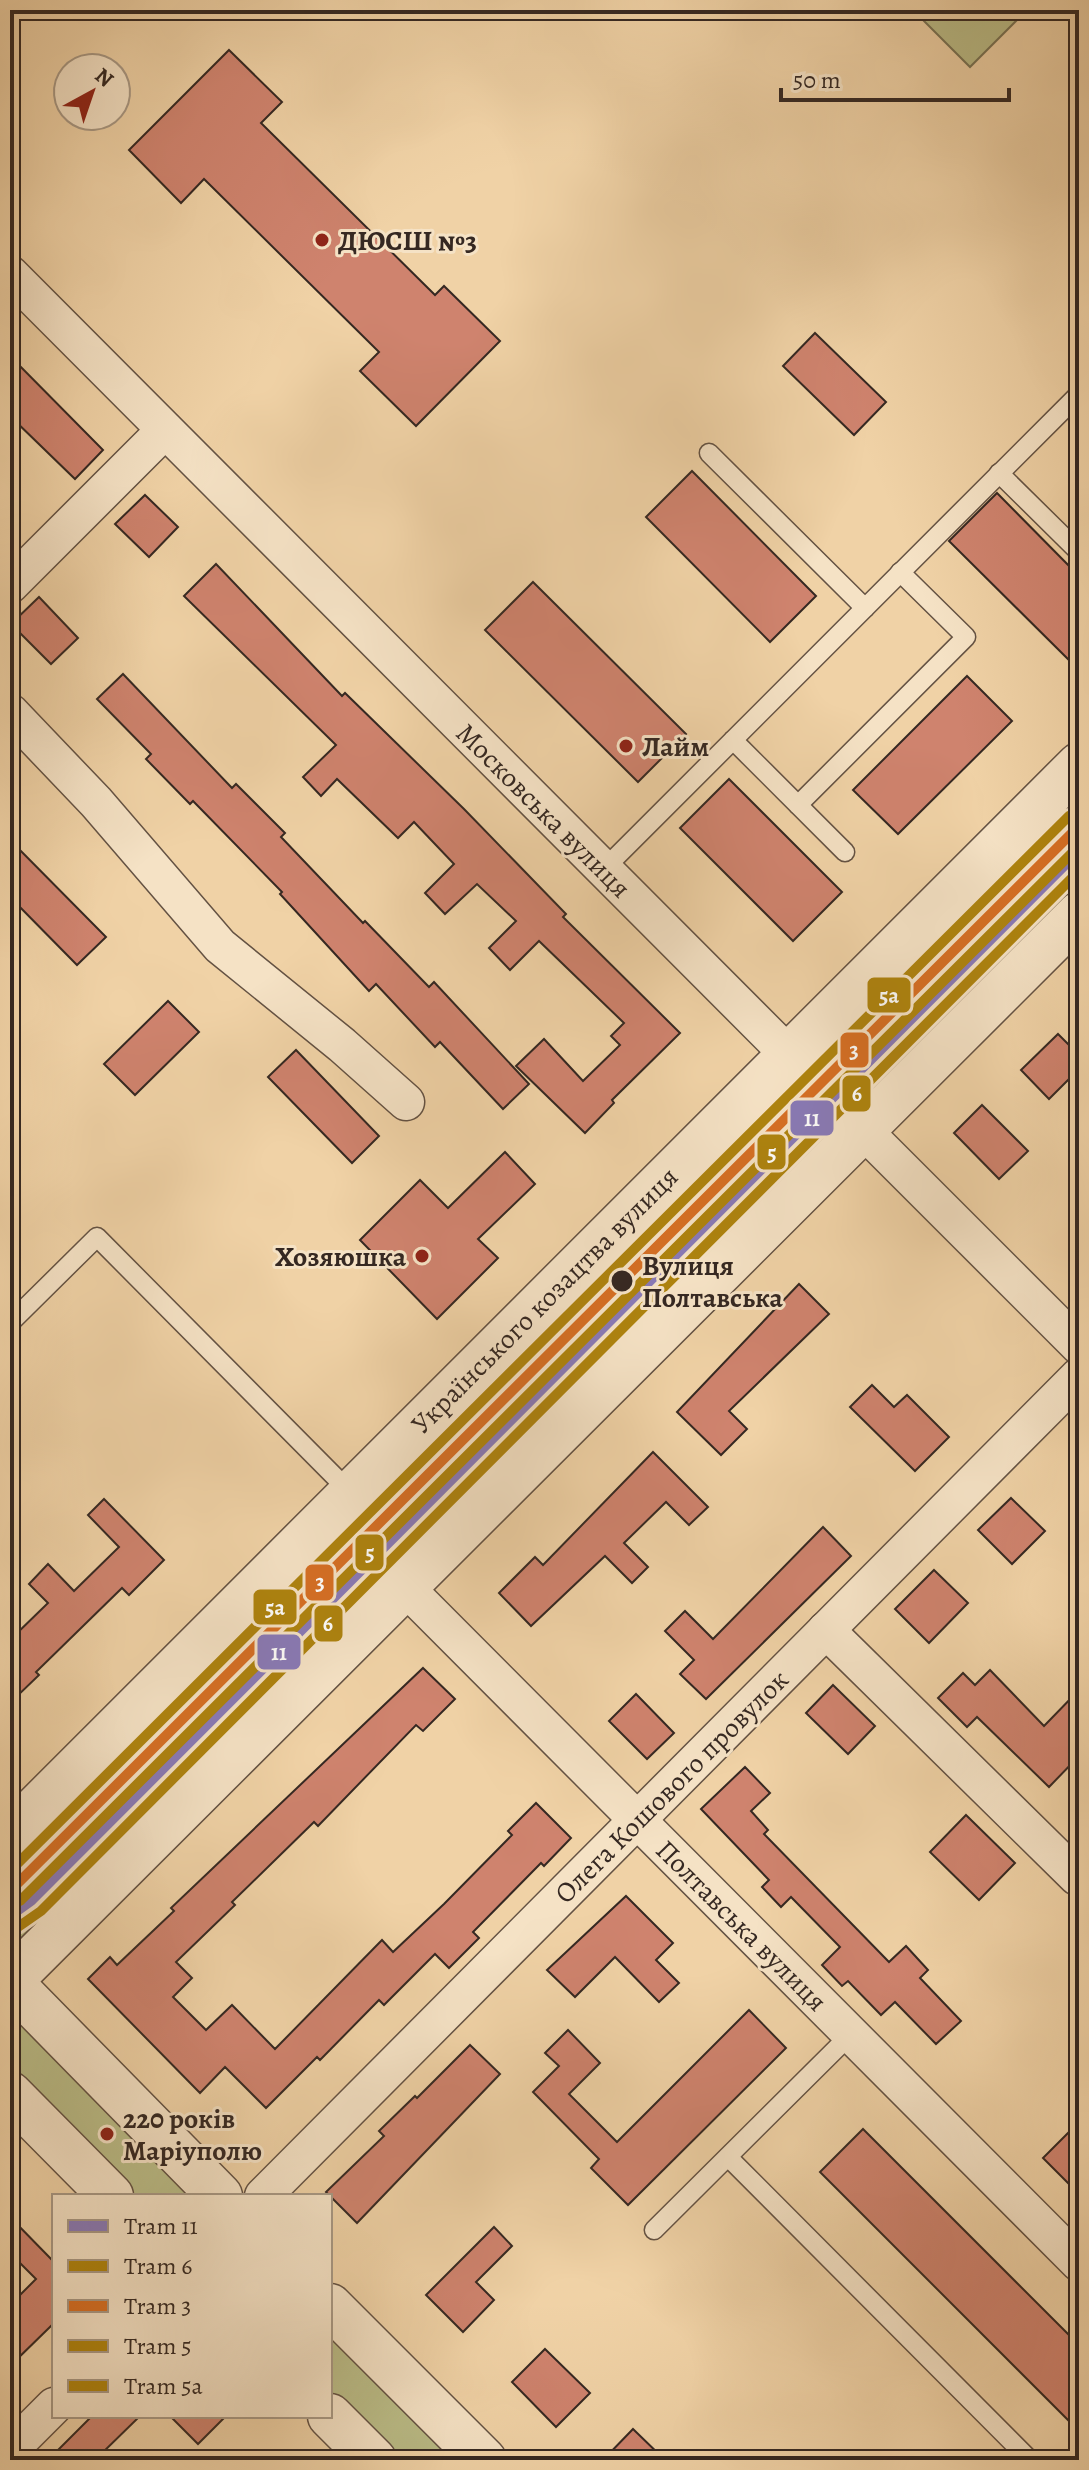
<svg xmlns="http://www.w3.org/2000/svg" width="1089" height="2470" viewBox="0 0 1089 2470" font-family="Alegreya,serif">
<rect width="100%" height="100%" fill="#f0d2a6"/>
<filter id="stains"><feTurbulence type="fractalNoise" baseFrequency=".0025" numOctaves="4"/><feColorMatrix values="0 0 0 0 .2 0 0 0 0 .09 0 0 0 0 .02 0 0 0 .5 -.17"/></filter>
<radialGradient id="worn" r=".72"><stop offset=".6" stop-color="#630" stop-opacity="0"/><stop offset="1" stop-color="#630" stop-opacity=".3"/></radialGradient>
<!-- green -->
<g fill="#babc87" stroke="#787254" stroke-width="2">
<polygon points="913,10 1027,10 970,67"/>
<polygon points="1079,778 1079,900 864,1115 803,1055"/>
<polygon points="788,1069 849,1130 10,1967 10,1848"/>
<polygon points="10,1995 212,2196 125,2196 10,2080"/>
<polygon points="330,2314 476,2460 388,2460 330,2402"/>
</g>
<!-- building -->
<g fill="#cf836e" stroke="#352822" stroke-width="2">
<polygon points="229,50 282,102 261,123 435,295 444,286 500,341 416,426 360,371 379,352 204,179 181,203 129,150"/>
<polygon points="815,333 886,402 854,435 783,366"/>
<polygon points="10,356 103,450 75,479 10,416"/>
<polygon points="692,471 816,596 770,642 646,517"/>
<polygon points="997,493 1079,576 1079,670 949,541"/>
<polygon points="145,495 178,527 149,557 115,524"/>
<polygon points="216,564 342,696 345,693 464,809 566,914 563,917 680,1033 612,1100 614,1103 585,1133 516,1066 544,1039 583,1081 620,1045 611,1036 624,1023 539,941 510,970 489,948 516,921 477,884 445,914 425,893 454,864 414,822 398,838 337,779 321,796 303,777 336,745 184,596"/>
<polygon points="533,582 686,734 638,782 485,630"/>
<polygon points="39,597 78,638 51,664 11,624"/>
<polygon points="123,674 232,788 236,784 285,833 281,837 363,923 365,921 429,987 434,982 529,1084 503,1109 440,1042 435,1047 376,984 369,991 280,894 282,892 193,801 190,804 146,759 151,754 97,699"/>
<polygon points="967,676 1012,721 898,834 853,790"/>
<polygon points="729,779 842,892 793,941 680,828"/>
<polygon points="10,840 106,937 77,965 10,897"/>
<polygon points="168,1001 199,1032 135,1095 104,1064"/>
<polygon points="1058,1034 1079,1055 1079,1069 1049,1099 1021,1070"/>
<polygon points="296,1050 379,1136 352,1163 268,1077"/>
<polygon points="982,1105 1028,1151 999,1179 954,1133"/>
<polygon points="505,1152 535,1184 478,1239 498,1258 437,1319 360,1240 420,1180 448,1208"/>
<polygon points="799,1284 829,1314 729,1411 747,1429 721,1455 677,1412"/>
<polygon points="872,1385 894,1407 907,1395 949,1437 915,1471 850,1407"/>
<polygon points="653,1452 708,1507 689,1525 666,1502 624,1543 648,1567 632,1583 605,1556 531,1626 499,1593 535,1557 543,1565"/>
<polygon points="1011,1498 1045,1531 1012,1564 978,1530"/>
<polygon points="104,1499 164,1560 129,1595 122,1588 36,1672 39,1675 10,1703 10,1640 48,1603 29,1584 48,1564 74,1591 119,1547 88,1515"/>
<polygon points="823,1527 851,1556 706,1699 680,1674 694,1660 665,1631 685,1611 713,1639"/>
<polygon points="934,1570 968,1603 929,1643 895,1609"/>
<polygon points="423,1668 455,1699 423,1731 416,1725 318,1826 314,1822 232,1902 235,1905 176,1962 192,1978 173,1997 206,2030 232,2005 275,2049 382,1940 393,1952 444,1904 512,1835 508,1831 536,1803 571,1838 544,1866 541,1863 473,1932 479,1938 449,1968 435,1954 384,2005 379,2000 320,2060 317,2057 266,2108 225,2067 200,2093 88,1979 110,1957 117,1965 174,1911 171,1908"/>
<polygon points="990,1670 1044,1726 1079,1690 1079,1756 1049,1787 977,1717 967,1727 938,1698 963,1673 975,1685"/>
<polygon points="833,1685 875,1726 848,1754 806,1713"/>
<polygon points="636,1694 674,1733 647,1759 609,1721"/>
<polygon points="745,1767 770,1793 751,1811 768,1830 764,1834 889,1962 906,1946 928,1970 920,1978 961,2021 936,2044 895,2002 881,2015 848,1981 842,1986 822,1965 840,1947 791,1897 781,1907 762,1887 769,1880 701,1809"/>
<polygon points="966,1815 1015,1863 979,1900 930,1852"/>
<polygon points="626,1896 673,1943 656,1960 679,1983 659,2002 615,1957 575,1997 547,1970"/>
<polygon points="749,2010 786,2048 628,2205 591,2168 599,2159 533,2092 559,2066 545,2053 568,2030 600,2063 569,2094 617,2142"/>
<polygon points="470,2045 500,2074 357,2223 326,2192 384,2136 379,2131 415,2096 417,2098"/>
<polygon points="1079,2122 1079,2194 1043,2158"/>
<polygon points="863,2129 1079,2345 1079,2431 820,2172"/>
<polygon points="10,2217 54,2262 54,2323 10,2366 10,2305 36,2279 10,2253"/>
<polygon points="494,2227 512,2246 476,2282 494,2300 463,2332 426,2295"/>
<polygon points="545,2349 590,2393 556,2427 512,2382"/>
<polygon points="92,2416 140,2416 95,2460 48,2460"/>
<polygon points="170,2416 226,2416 198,2444"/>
<polygon points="633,2429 665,2460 603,2460"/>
</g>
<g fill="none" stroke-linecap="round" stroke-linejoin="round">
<!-- service casing -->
<g stroke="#645243" stroke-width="21">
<g id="service">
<polyline points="10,17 17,10"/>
<polyline points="709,453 865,608"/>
<polyline points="999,473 1079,552"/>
<polyline points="733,740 845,852"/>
<polyline points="798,805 966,637 900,572"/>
<polyline points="604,869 1079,394"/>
<polyline points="10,1323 97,1237 351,1493"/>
<polyline points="728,2157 1030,2460"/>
<polyline points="654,2230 851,2034"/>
</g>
</g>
<!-- minor casing -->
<g stroke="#645243" stroke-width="39">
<g id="minor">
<polyline points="10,274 789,1055"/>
<polyline points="10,585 165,430"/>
<polyline points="10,712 96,802 220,946 342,1045 406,1102"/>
<polyline points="863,1130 1079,1346"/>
<polyline points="405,1587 1079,2263"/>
<polyline points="826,1630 1077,1877"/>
<polyline points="263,2196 1079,1376"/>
<polyline points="10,2450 54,2406"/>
</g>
</g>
<!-- tertiary casing -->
<g stroke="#645243" stroke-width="47">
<g id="tertiary">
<polyline points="789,1055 863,1130"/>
<polyline points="10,1834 1079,765"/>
<polyline points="10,1981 1079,914"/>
<polyline points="10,1982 220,2196"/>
<polyline points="10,2094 111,2196"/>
<polyline points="330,2306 484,2460"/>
<polyline points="330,2416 374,2460"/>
</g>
</g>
<!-- service -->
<use href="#service" stroke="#f5e2c5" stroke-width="18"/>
<!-- minor -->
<use href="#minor" stroke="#f5e2c5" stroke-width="36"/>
<!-- tertiary -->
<use href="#tertiary" stroke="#f5e2c5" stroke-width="44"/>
<!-- tram-1 casing -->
<g stroke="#f5e2c5" stroke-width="16">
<polyline id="tram-1" points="10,1916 31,1901 1079,851"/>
</g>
<!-- tram-2 casing -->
<g stroke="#f5e2c5" stroke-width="16">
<polyline id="tram-2" points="18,1927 41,1911 1079,871"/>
</g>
<!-- tram-3 casing -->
<g stroke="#f5e2c5" stroke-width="16">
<polyline id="tram-3" points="10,1891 1079,826"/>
</g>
<!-- tram-4 casing -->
<g stroke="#f5e2c5" stroke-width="16">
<polyline id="tram-4" points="20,1901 1079,846"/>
</g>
<!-- tram-5 casing -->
<g stroke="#f5e2c5" stroke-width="16">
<polyline id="tram-5" points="10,1871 1069,816"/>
</g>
<!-- tram-1 -->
<use href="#tram-1" stroke="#897ab7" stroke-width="10"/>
<!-- tram-2 -->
<use href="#tram-2" stroke="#ae830e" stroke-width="10"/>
<!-- tram-3 -->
<use href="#tram-3" stroke="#d66f24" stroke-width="10"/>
<!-- tram-4 -->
<use href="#tram-4" stroke="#ae830e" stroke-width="10"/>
<!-- tram-5 -->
<use href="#tram-5" stroke="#ae830e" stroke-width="10"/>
</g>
<!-- markers -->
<g fill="#8f2418" stroke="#f5e2c5" stroke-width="3">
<circle cx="322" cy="240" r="8"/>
<circle cx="626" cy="746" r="8"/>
<circle cx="422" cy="1256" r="8"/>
<circle cx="107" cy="2134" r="8"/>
</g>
<circle fill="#352822" stroke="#f5e2c5" stroke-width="3" cx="622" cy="1281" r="12"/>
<g text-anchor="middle" stroke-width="6" stroke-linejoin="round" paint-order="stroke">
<!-- poi labels -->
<g font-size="28" font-weight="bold" fill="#352822" stroke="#f5e2c5" text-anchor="start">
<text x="338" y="250">ДЮСШ №3</text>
<text x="642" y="756">Лайм</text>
<text x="406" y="1266" text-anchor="end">Хозяюшка</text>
<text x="123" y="2128">220 років<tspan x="123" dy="32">Маріуполю</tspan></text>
</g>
<!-- street labels -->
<g font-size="28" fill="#352822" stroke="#f5e2c5">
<text transform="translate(544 810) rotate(45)" y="10">Московська вулиця</text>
<text transform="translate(544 1300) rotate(-45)" y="10">Українського козацтва вулиця</text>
<text transform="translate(671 1786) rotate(-45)" y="10">Олега Кошового провулок</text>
<text transform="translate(742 1925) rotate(45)" y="10">Полтавська вулиця</text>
</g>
<!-- stop labels -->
<g font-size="28" font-weight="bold" fill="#352822" stroke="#f5e2c5" text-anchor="start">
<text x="642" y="1275">Вулиця<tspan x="642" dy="32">Полтавська</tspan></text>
</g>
</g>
<g stroke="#f5e2c5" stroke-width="3">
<rect x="866" y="976" width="46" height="38" rx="8" fill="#ae830e"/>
<rect x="839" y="1031" width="31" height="38" rx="8" fill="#d66f24"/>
<rect x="841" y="1074" width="31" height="39" rx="8" fill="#ae830e"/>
<rect x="789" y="1099" width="46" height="38" rx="8" fill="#897ab7"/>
<rect x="756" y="1133" width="31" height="38" rx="8" fill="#ae830e"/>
<rect x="354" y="1533" width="31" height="39" rx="8" fill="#ae830e"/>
<rect x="304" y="1563" width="31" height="39" rx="8" fill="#d66f24"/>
<rect x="252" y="1588" width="46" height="38" rx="8" fill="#ae830e"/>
<rect x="313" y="1604" width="31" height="39" rx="8" fill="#ae830e"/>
<rect x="256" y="1633" width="46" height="38" rx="8" fill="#897ab7"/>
</g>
<g font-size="22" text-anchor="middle" font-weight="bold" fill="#fff">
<text x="889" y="1003">5а</text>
<text x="854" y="1058">3</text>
<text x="857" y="1101">6</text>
<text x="812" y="1126">11</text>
<text x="772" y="1160">5</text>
<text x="370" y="1560">5</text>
<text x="320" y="1590">3</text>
<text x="275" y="1615">5а</text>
<text x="328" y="1631">6</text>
<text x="279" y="1660">11</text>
</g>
<!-- margin -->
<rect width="1089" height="2470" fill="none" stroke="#f0d2a6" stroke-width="40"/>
<rect x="12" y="12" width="1065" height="2446" fill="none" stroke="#352822" stroke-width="4"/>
<rect x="20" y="20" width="1049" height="2430" fill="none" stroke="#352822" stroke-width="2"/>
<!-- legend -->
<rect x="52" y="2194" width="280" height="224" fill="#f5e2c5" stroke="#a89884" stroke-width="2"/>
<rect x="68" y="2220" width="40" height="12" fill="#897ab7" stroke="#a89884" stroke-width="2"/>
<text x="124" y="2234" font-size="24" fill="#352822">Tram 11</text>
<rect x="68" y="2260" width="40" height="12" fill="#ae830e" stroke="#a89884" stroke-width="2"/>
<text x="124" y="2274" font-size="24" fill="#352822">Tram 6</text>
<rect x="68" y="2300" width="40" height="12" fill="#d66f24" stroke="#a89884" stroke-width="2"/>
<text x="124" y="2314" font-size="24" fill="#352822">Tram 3</text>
<rect x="68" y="2340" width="40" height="12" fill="#ae830e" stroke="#a89884" stroke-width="2"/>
<text x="124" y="2354" font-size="24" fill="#352822">Tram 5</text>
<rect x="68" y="2380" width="40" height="12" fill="#ae830e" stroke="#a89884" stroke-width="2"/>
<text x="124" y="2394" font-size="24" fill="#352822">Tram 5а</text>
<!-- north arrow -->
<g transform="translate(92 92) rotate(40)"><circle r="38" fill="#f5e2c5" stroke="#a89884" stroke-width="2"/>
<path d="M0-6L14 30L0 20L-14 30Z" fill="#8f2418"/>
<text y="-12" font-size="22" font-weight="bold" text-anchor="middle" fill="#352822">N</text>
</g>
<!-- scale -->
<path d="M781 88v12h228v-12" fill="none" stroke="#352822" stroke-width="4"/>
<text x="793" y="88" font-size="24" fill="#352822" stroke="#f5e2c5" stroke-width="6" paint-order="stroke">50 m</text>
<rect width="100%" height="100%" filter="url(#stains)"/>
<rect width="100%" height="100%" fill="url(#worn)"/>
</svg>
